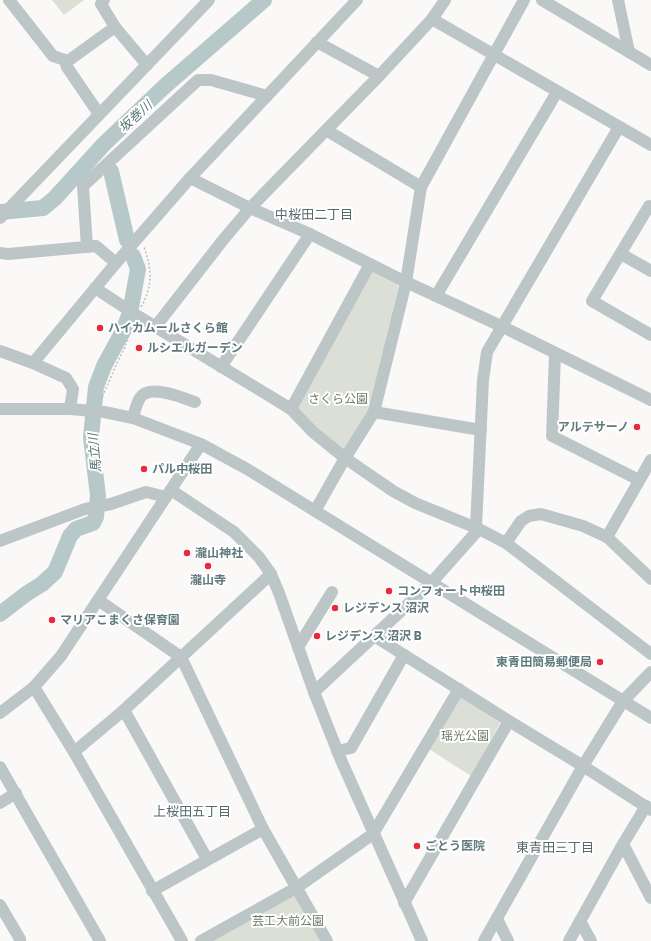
<svg xmlns="http://www.w3.org/2000/svg" width="651" height="941" viewBox="0 0 651 941" font-family="Poppins,'Noto Sans JP',sans-serif">
<rect width="100%" height="100%" fill="#faf9f7"/>
<!-- green -->
<g fill="#dcdfd6">
<polygon points="52,0 84,0 64,15"/>
<polygon points="372,271 399,283 369,411 343,451 317,428 297,407"/>
<polygon points="460,696 500,723 471,776 429,749"/>
<polygon points="295,894 323,941 211,941"/>
</g>
<g fill="none" stroke-linecap="round" stroke-linejoin="round">
<!-- river -->
<g stroke="#b6c9c8" stroke-width="16">
<polyline points="111,171 127,240"/>
<polyline points="0,212 43,208 55,198 104,144 165,86 264,0"/>
<polyline points="0,614 26,594 42,584 55,572 70,536 76,529 93,523 96,517 98,496 91,437 96,387 104,366 123,331 130,313 138,269 133,256"/>
</g>
<!-- path -->
<g stroke="#bac0c1" stroke-width="1.5" stroke-dasharray="2 2" stroke-linecap="butt">
<path d="M141,307C153,286 152,269 144,247"/>
<polyline points="101,400 117,363 125,347 133,324"/>
</g>
<!-- minor -->
<g stroke="#bdc6c7" stroke-width="12">
<polyline points="9,0 53,56 68,61 115,27"/>
<polyline points="104,0 101,4 115,27 147,65"/>
<polyline points="542,0 651,65"/>
<polyline points="618,0 629,52"/>
<polyline points="432,19 651,145"/>
<polyline points="317,42 379,76"/>
<polyline points="65,60 67,67 99,114"/>
<polyline points="326,130 421,187"/>
<polyline points="190,178 250,208 310,234 406,282 501,326 651,400"/>
<polyline points="651,208 649,206 592,301 651,335"/>
<polyline points="0,218 209,0"/>
<polyline points="87,247 83,186 198,80 211,80 267,96"/>
<polyline points="0,253 8,254 96,246 116,263"/>
<polyline points="621,254 651,271"/>
<polyline points="95,288 136,315 291,409 313,432 345,458 393,491 415,503 479,529 506,543 521,521 529,516 541,514 583,526 607,537 651,579"/>
<polyline points="436,296 557,92"/>
<polyline points="156,326 223,240 250,208 379,76 432,19 445,0"/>
<polyline points="0,351 33,363 66,378 73,389 70,409"/>
<polyline points="555,354 552,436 639,480"/>
<polyline points="33,363 116,263 190,178 357,0"/>
<polyline points="221,367 310,234"/>
<polyline points="0,409 70,409 104,412 133,418 201,444 247,469 651,718"/>
<polyline points="291,409 370,264"/>
<polyline points="374,412 481,430"/>
<path d="M133,418C135,411 136,404 140,398C149,383 183,398 195,402"/>
<polyline points="171,490 234,532 259,557 271,574 279,593 314,692 341,760 422,941"/>
<polyline points="315,511 345,458 374,412 406,282 421,187 524,0"/>
<polyline points="476,527 483,380 487,352 619,127"/>
<polyline points="607,537 651,460"/>
<polyline points="0,541 85,509 111,504 146,492 166,497"/>
<polyline points="506,543 651,654"/>
<polyline points="98,600 181,657 263,829 327,941"/>
<polyline points="374,636 509,721 583,766 651,810"/>
<polyline points="298,647 332,592"/>
<polyline points="34,687 74,752 182,941"/>
<polyline points="314,692 432,582 479,529"/>
<polyline points="124,710 207,859"/>
<polyline points="0,713 34,687 61,656 201,444"/>
<polyline points="337,751 351,748 404,655"/>
<polyline points="74,752 124,710 271,574"/>
<polyline points="0,767 100,941"/>
<polyline points="0,803 16,793"/>
<polyline points="623,844 651,898"/>
<polyline points="152,891 263,829"/>
<polyline points="404,903 509,721"/>
<polyline points="0,905 20,939 20,941"/>
<polyline points="497,919 508,941"/>
<polyline points="580,921 591,941"/>
<polyline points="201,941 296,888 373,834 459,689"/>
<polyline points="484,941 583,766 623,701 651,672"/>
<polyline points="569,941 623,844 646,806"/>
</g>
</g>
<!-- markers -->
<g fill="#e92839" stroke="#fff" stroke-width="1.5">
<circle cx="100" cy="328" r="4"/>
<circle cx="139" cy="348" r="4"/>
<circle cx="637" cy="427" r="4"/>
<circle cx="144" cy="469" r="4"/>
<circle cx="187" cy="553" r="4"/>
<circle cx="208" cy="566" r="4"/>
<circle cx="389" cy="591" r="4"/>
<circle cx="335" cy="608" r="4"/>
<circle cx="52" cy="620" r="4"/>
<circle cx="317" cy="636" r="4"/>
<circle cx="600" cy="662" r="4"/>
<circle cx="417" cy="846" r="4"/>
</g>
<g text-anchor="middle" stroke-width="4" stroke-linejoin="round" paint-order="stroke">
<!-- poi labels -->
<g font-size="12" font-weight="bold" fill="#5f797d" stroke="#fff" text-anchor="start">
<text x="108" y="332">ハイカムールさくら館</text>
<text x="147" y="352">ルシエルガーデン</text>
<text x="629" y="431" text-anchor="end">アルテサーノ</text>
<text x="152" y="473">パル中桜田</text>
<text x="195" y="557">瀧山神社</text>
<text x="208" y="584" text-anchor="middle">瀧山寺</text>
<text x="397" y="595">コンフォート中桜田</text>
<text x="343" y="612">レジデンス 沼沢</text>
<text x="60" y="624">マリアこまくさ保育園</text>
<text x="325" y="640">レジデンス 沼沢 B</text>
<text x="592" y="666" text-anchor="end">東青田簡易郵便局</text>
<text x="425" y="850">ごとう医院</text>
</g>
<!-- park labels -->
<g font-size="12" fill="#6f7a63" stroke="#fff">
<text x="338" y="403">さくら公園</text>
<text x="465" y="740">瑶光公園</text>
<text x="288" y="925">芸工大前公園</text>
</g>
<!-- water labels -->
<g font-size="13" font-style="italic" fill="#597674" stroke="#fff">
<text transform="translate(135 116) rotate(-42)" y="5">坂巻川</text>
<text transform="translate(94 453) rotate(-95)" y="5">馬立川</text>
</g>
<!-- neighbourhood labels -->
<g font-size="13" fill="#566b6e" stroke="#fff">
<text x="314" y="219">中桜田二丁目</text>
<text x="192" y="816">上桜田五丁目</text>
<text x="555" y="852">東青田三丁目</text>
</g>
</g>
</svg>
